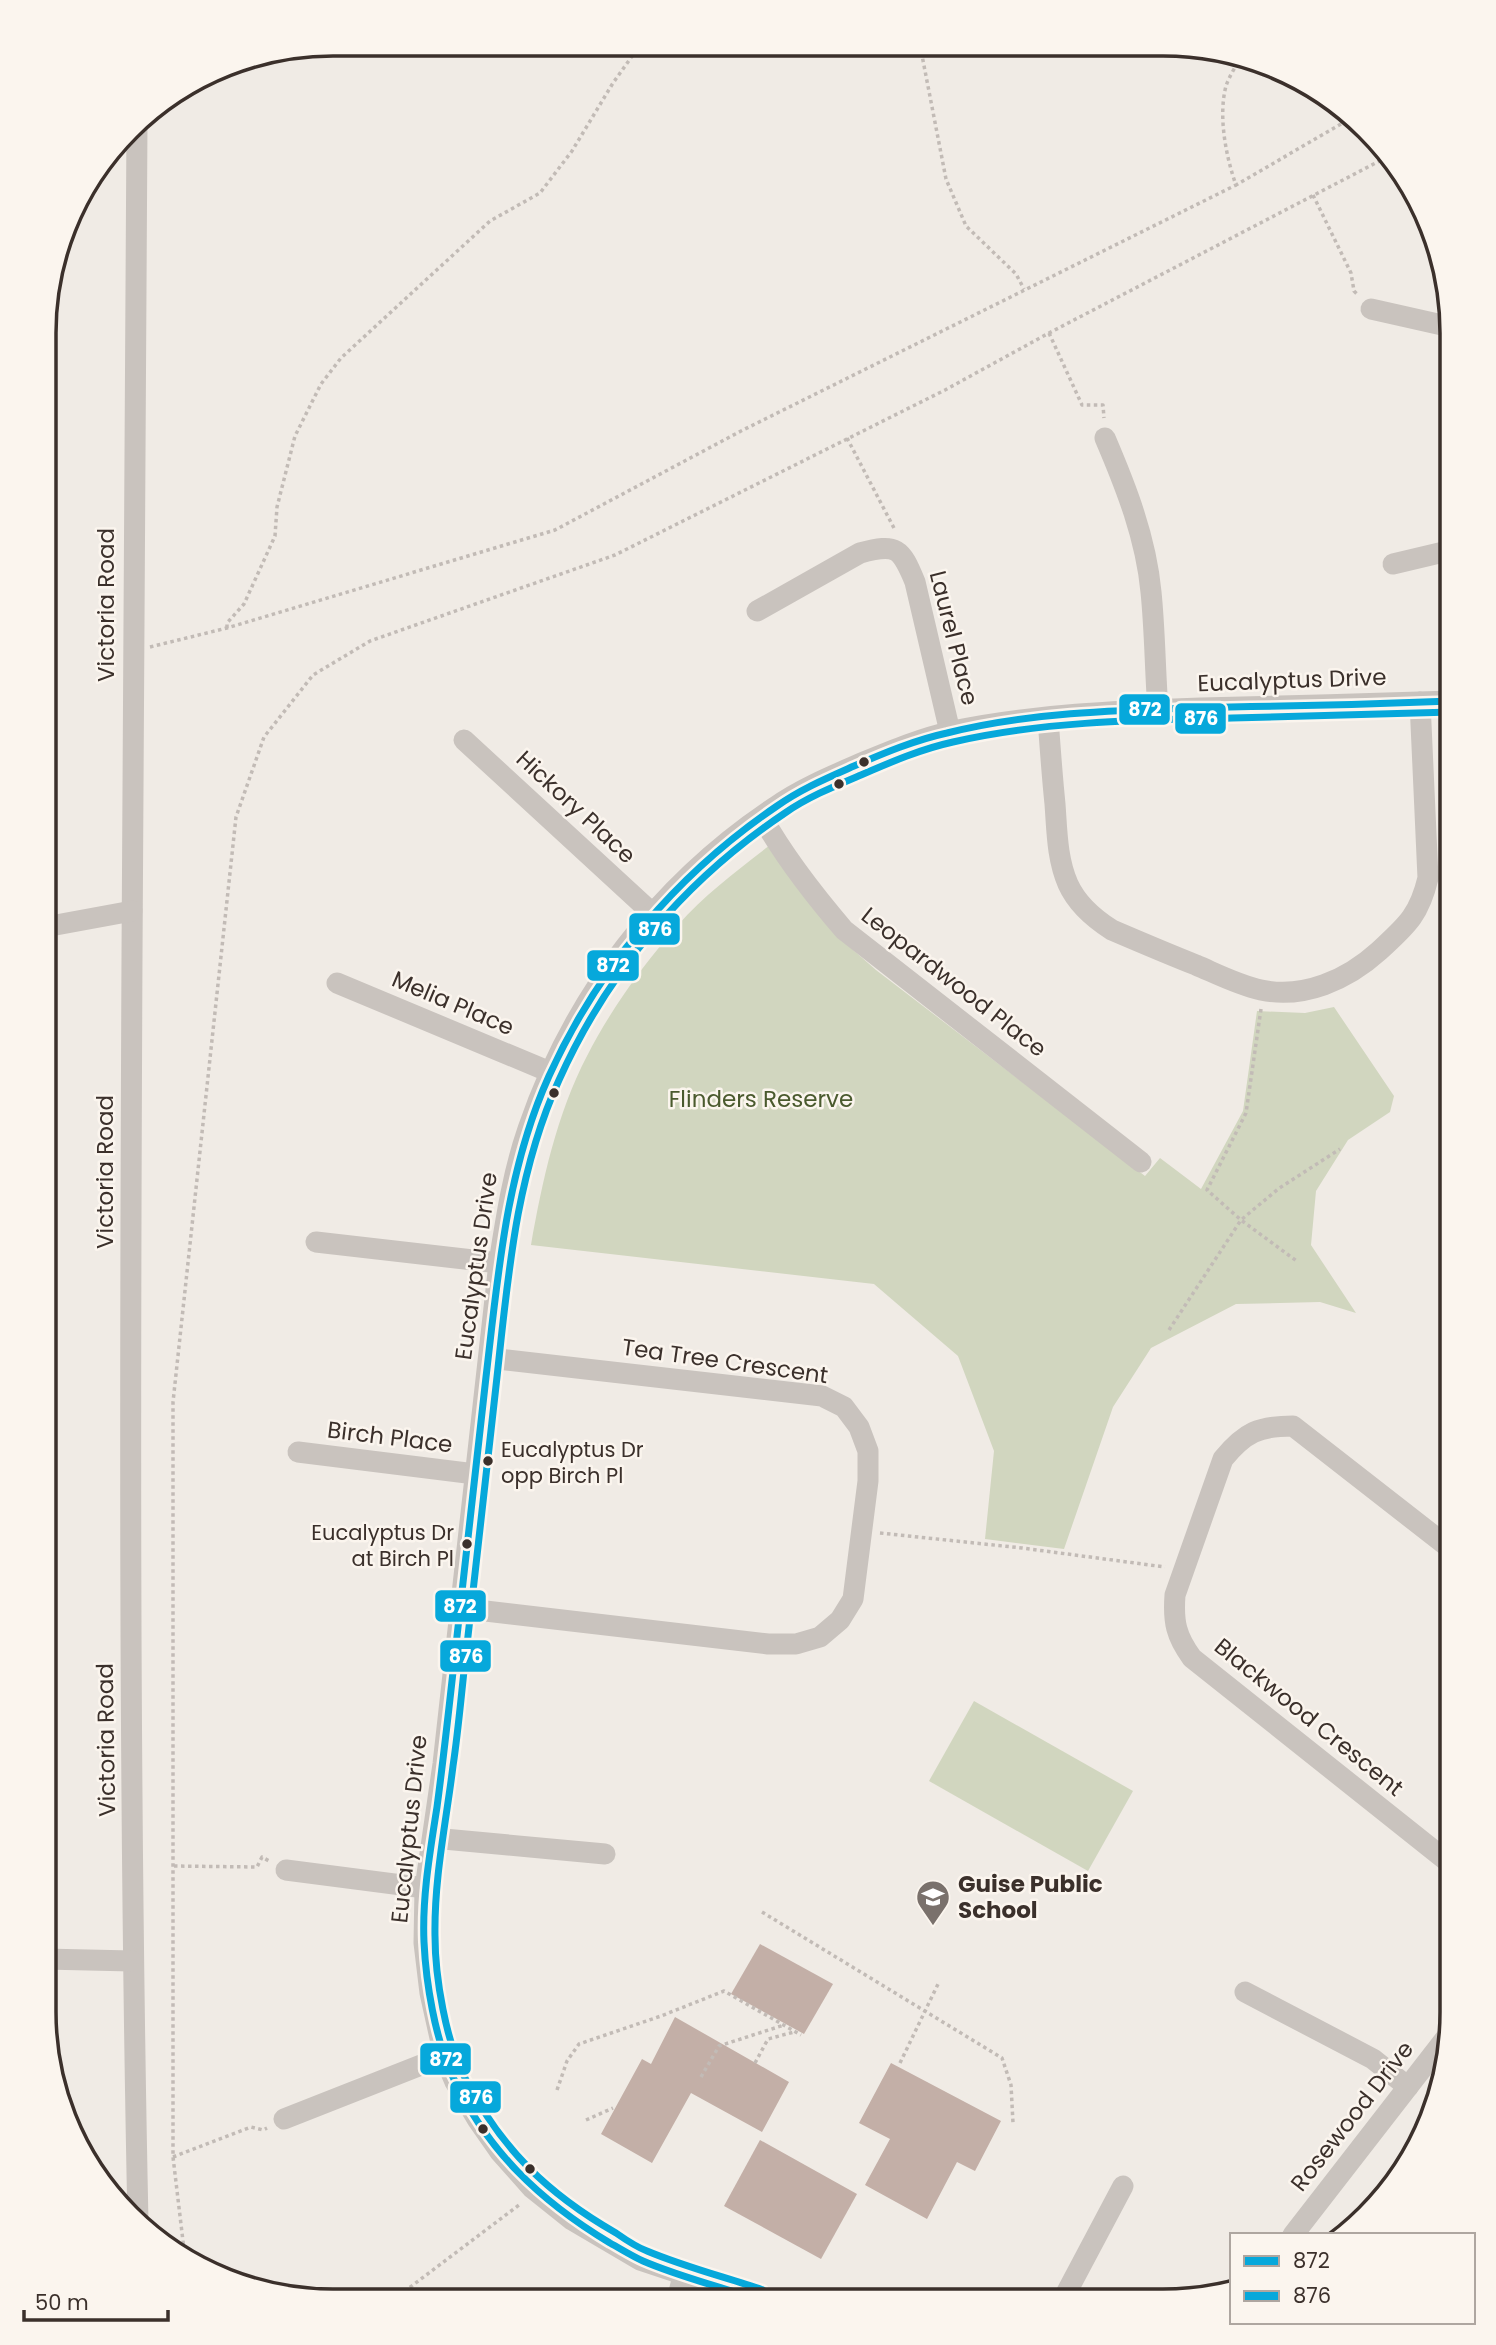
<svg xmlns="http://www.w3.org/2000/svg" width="1496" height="2345" viewBox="0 0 1496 2345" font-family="Poppins,sans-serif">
<rect width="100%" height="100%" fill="#f0ebe5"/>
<!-- green -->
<g fill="#d1d6bf">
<path d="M770,845L835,934L876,970L1145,1176L1160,1158L1201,1189L1243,1111L1257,1011L1305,1013L1334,1007L1394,1096L1390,1112L1348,1140L1316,1191L1311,1245L1356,1313L1320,1302L1236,1304L1151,1348L1113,1407L1064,1549L985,1539L994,1451L958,1356L874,1284L531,1245C542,1182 557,1113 587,1056C611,1009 643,965 678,925C704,895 738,870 770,845Z"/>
<polygon points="974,1701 1133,1791 1088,1871 929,1781"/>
</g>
<!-- building -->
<g fill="#c3afa7">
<polygon points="760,1944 833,1984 804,2034 731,1994"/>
<polygon points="675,2017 789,2082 762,2132 691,2093 652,2163 601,2134 642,2059 651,2064"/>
<polygon points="891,2063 1001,2121 975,2171 957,2162 927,2219 865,2185 890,2139 859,2123"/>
<polygon points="760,2140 857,2194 821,2259 724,2206"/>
</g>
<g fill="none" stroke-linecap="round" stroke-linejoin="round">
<!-- path -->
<g stroke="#c2bbb6" stroke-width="3.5" stroke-dasharray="3.5 3.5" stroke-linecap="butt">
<polyline points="920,45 946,179 966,226 1016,274 1024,289"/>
<path d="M1242,57C1236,65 1229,77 1226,86C1218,116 1226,157 1236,185L1353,117"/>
<polyline points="1313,195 1351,273 1354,291 1358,295"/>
<polyline points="1049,333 1082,405 1103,405 1104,418"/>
<polyline points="847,438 895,530"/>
<polyline points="227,628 227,623 244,604 275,536 277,507 295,436 321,384 341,358 490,221 540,193 572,151 613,83 640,45"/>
<polyline points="150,647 227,628 555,530 741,431 1236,185"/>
<polyline points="1261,1009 1246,1113 1207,1190 1241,1220 1298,1262"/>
<polyline points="1169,1330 1241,1220 1278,1189 1340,1149"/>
<polyline points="880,1533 1022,1548 1165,1567"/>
<polyline points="174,1866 257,1867 262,1857 269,1861"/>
<polyline points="762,1912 1002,2058 1011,2085 1013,2123"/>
<polyline points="755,2063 768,2039 794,2032"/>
<polyline points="900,2063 939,1982"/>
<polyline points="701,2077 719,2046 784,2025"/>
<polyline points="557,2090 567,2061 579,2044 661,2016 724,1991 801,2035"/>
<polyline points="586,2120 613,2108"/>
<polyline points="173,2157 251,2127 263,2130 267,2128"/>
<polyline points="185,2258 173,2157 173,1402 236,817 264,737 283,713 313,675 370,641 615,555 945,390 1049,333 1391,155"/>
<polyline points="405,2299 405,2291 519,2205"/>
</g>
<!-- minor -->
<g stroke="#c9c3be" stroke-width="21">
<path d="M137,122C134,400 133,678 132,956C130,1378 129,1800 138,2222"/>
<polyline points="1371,309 1451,327"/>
<path d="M1105,438C1126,487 1146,538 1151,592C1155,631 1155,670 1158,710"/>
<polyline points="1393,564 1452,550"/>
<path d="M757,611L860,553C897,543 901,548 915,582L950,732"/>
<path d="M1048,718C1050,746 1052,775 1055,804C1057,831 1057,859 1068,884C1077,904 1093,918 1112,930C1140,942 1168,954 1196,965C1217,974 1238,985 1261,990C1304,999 1347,980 1379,951C1406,926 1419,916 1428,878L1420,702"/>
<polyline points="464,740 652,913"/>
<path d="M762,817C785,858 814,895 844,930L1141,1162"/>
<polyline points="45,927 132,911"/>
<polyline points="337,983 550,1072"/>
<polyline points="316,1242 499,1263"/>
<polyline points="298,1452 475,1474"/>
<polyline points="460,1608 768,1644 796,1644 820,1637 840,1620 853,1599 868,1481 868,1451 859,1427 844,1407 822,1396 489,1358"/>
<polyline points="433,1838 605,1854"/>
<path d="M1452,1865L1192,1658C1176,1636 1173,1622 1175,1595L1223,1459C1245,1432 1259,1426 1293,1426L1452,1550"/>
<polyline points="286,1870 425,1888"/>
<polyline points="44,1959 132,1961"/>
<polyline points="1245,1992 1373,2059 1408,2087"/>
<polyline points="284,2119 444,2056"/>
<polyline points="1293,2235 1452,2030"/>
<polyline points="677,2300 683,2276"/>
<path d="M760,2300L640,2260L572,2220L532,2188L500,2152L477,2119L455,2082L444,2056L430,1993L424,1943L425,1888L443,1764L499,1263C506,1218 513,1172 528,1129C573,997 659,884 775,807C802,788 834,775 864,762C893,750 922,738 953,731C1034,714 1119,711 1202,708C1285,706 1369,704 1452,701"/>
<polyline points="1062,2301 1123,2186"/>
</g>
<!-- bus-1 casing -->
<g stroke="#fbf5ee" stroke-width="12">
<path id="bus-1" d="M760,2300C721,2287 680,2277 643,2261C632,2256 621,2249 610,2243C540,2201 486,2150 452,2075C435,2037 426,1984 424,1942C422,1897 430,1852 437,1807C443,1762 448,1717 453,1672C464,1574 475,1476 486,1377C498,1275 506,1171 549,1076C599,966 677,874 777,806C801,789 827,778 854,766C884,753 915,740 947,733C1038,710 1136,710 1230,707C1304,706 1378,704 1452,701"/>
</g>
<!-- bus-2 casing -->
<g stroke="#fbf5ee" stroke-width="12">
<path id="bus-2" d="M763,2290C725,2277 685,2267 647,2251C636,2247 626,2240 616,2233C548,2194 501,2149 465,2078C446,2042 435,1977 435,1936C434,1878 446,1823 453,1766C459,1726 462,1685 467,1645C477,1555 487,1466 497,1377C508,1276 516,1174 559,1080C608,971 685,880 785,813C808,797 835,786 861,775C891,762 921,749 953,742C1044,721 1140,720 1232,718C1306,716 1379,714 1452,712"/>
</g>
<!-- bus-1 -->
<use href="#bus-1" stroke="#06a8db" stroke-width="7"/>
<!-- bus-2 -->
<use href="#bus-2" stroke="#06a8db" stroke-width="7"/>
</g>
<!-- icons -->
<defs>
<g id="school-pin" transform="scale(1.75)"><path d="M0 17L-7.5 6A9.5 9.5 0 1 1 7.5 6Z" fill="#7a716c" stroke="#fbf5ee"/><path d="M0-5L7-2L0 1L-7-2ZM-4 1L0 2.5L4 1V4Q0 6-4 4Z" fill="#fff"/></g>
</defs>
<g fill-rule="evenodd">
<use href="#school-pin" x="933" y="1897"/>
</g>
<!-- markers -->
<g fill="#3b302b" stroke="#fbf5ee" stroke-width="2.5">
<circle cx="864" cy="762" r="6"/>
<circle cx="839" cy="784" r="6"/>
<circle cx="554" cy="1093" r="6"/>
<circle cx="488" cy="1461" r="6"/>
<circle cx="467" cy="1544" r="6"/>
<circle cx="483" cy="2129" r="6"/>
<circle cx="530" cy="2169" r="6"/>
</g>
<g text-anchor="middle" stroke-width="5" stroke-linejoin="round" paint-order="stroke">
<!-- bus labels -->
<g font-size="21" fill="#3b302b" stroke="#fbf5ee" text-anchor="start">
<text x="501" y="1457">Eucalyptus Dr<tspan x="501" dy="26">opp Birch Pl</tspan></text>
<text x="454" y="1540" text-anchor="end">Eucalyptus Dr<tspan x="454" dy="26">at Birch Pl</tspan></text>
</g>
<!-- street labels -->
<g font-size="23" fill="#3b302b" stroke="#fbf5ee">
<text transform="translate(106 605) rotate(-90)" y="8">Victoria Road</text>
<text transform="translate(954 638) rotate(76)" y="8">Laurel Place</text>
<text transform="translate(1292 680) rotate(-2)" y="8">Eucalyptus Drive</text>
<text transform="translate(576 807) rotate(43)" y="8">Hickory Place</text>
<text transform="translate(954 982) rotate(38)" y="8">Leopardwood Place</text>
<text transform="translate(453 1003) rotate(23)" y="8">Melia Place</text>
<text transform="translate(105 1172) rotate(-90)" y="8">Victoria Road</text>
<text transform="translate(476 1266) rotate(-82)" y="8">Eucalyptus Drive</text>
<text transform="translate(725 1361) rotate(8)" y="8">Tea Tree Crescent</text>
<text transform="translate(390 1437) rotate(7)" y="8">Birch Place</text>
<text transform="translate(1309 1717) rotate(39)" y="8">Blackwood Crescent</text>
<text transform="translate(106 1740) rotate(-91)" y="8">Victoria Road</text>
<text transform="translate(409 1829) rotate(-84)" y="8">Eucalyptus Drive</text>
<text transform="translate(1352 2116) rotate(-52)" y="8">Rosewood Drive</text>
</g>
<!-- park labels -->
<g font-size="23" fill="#4a5a2e" stroke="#fbf5ee">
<text x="761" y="1107">Flinders Reserve</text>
</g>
<!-- poi labels -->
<g font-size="23" font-weight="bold" fill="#3b302b" stroke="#fbf5ee" text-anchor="start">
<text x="958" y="1892">Guise Public<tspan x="958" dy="26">School</tspan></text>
</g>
</g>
<!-- crop -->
<path d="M0 0H1496V2345H0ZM333 56H1163A277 277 0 0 1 1440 333V2012A277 277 0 0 1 1163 2289H333A277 277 0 0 1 56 2012V333A277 277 0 0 1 333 56Z" fill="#fbf5ee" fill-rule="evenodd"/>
<path fill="none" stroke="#3b302b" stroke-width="3.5" d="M333 56H1163A277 277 0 0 1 1440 333V2012A277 277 0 0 1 1163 2289H333A277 277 0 0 1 56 2012V333A277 277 0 0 1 333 56Z"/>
<g stroke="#fbf5ee" stroke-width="2.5">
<rect x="1118" y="693" width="53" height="33" rx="7" fill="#06a8db"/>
<rect x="1174" y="702" width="53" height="33" rx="7" fill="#06a8db"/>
<rect x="628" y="912" width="53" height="34" rx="7" fill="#06a8db"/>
<rect x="586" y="949" width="54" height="33" rx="7" fill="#06a8db"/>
<rect x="434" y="1589" width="53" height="34" rx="7" fill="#06a8db"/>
<rect x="439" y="1639" width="53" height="34" rx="7" fill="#06a8db"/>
<rect x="419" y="2042" width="53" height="34" rx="7" fill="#06a8db"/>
<rect x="449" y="2080" width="53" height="34" rx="7" fill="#06a8db"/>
</g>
<g font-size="19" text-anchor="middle" font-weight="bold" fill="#fff">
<text x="1145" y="716">872</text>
<text x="1201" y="725">876</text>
<text x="655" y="936">876</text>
<text x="613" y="972">872</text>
<text x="460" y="1613">872</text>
<text x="466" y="1663">876</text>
<text x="446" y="2066">872</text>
<text x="476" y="2104">876</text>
</g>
<!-- legend -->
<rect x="1230" y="2233" width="245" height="91" fill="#fbf5ee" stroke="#aea6a0" stroke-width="2"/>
<rect x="1244" y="2256" width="35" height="10" fill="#06a8db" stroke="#aea6a0" stroke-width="2"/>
<text x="1293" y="2268" font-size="21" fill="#3b302b">872</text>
<rect x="1244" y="2291" width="35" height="10" fill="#06a8db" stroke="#aea6a0" stroke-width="2"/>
<text x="1293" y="2303" font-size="21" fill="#3b302b">876</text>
<!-- scale -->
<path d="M24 2310v10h144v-10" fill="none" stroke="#3b302b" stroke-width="3.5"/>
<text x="35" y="2310" font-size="21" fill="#3b302b" stroke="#fbf5ee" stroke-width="5" paint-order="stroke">50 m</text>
</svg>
